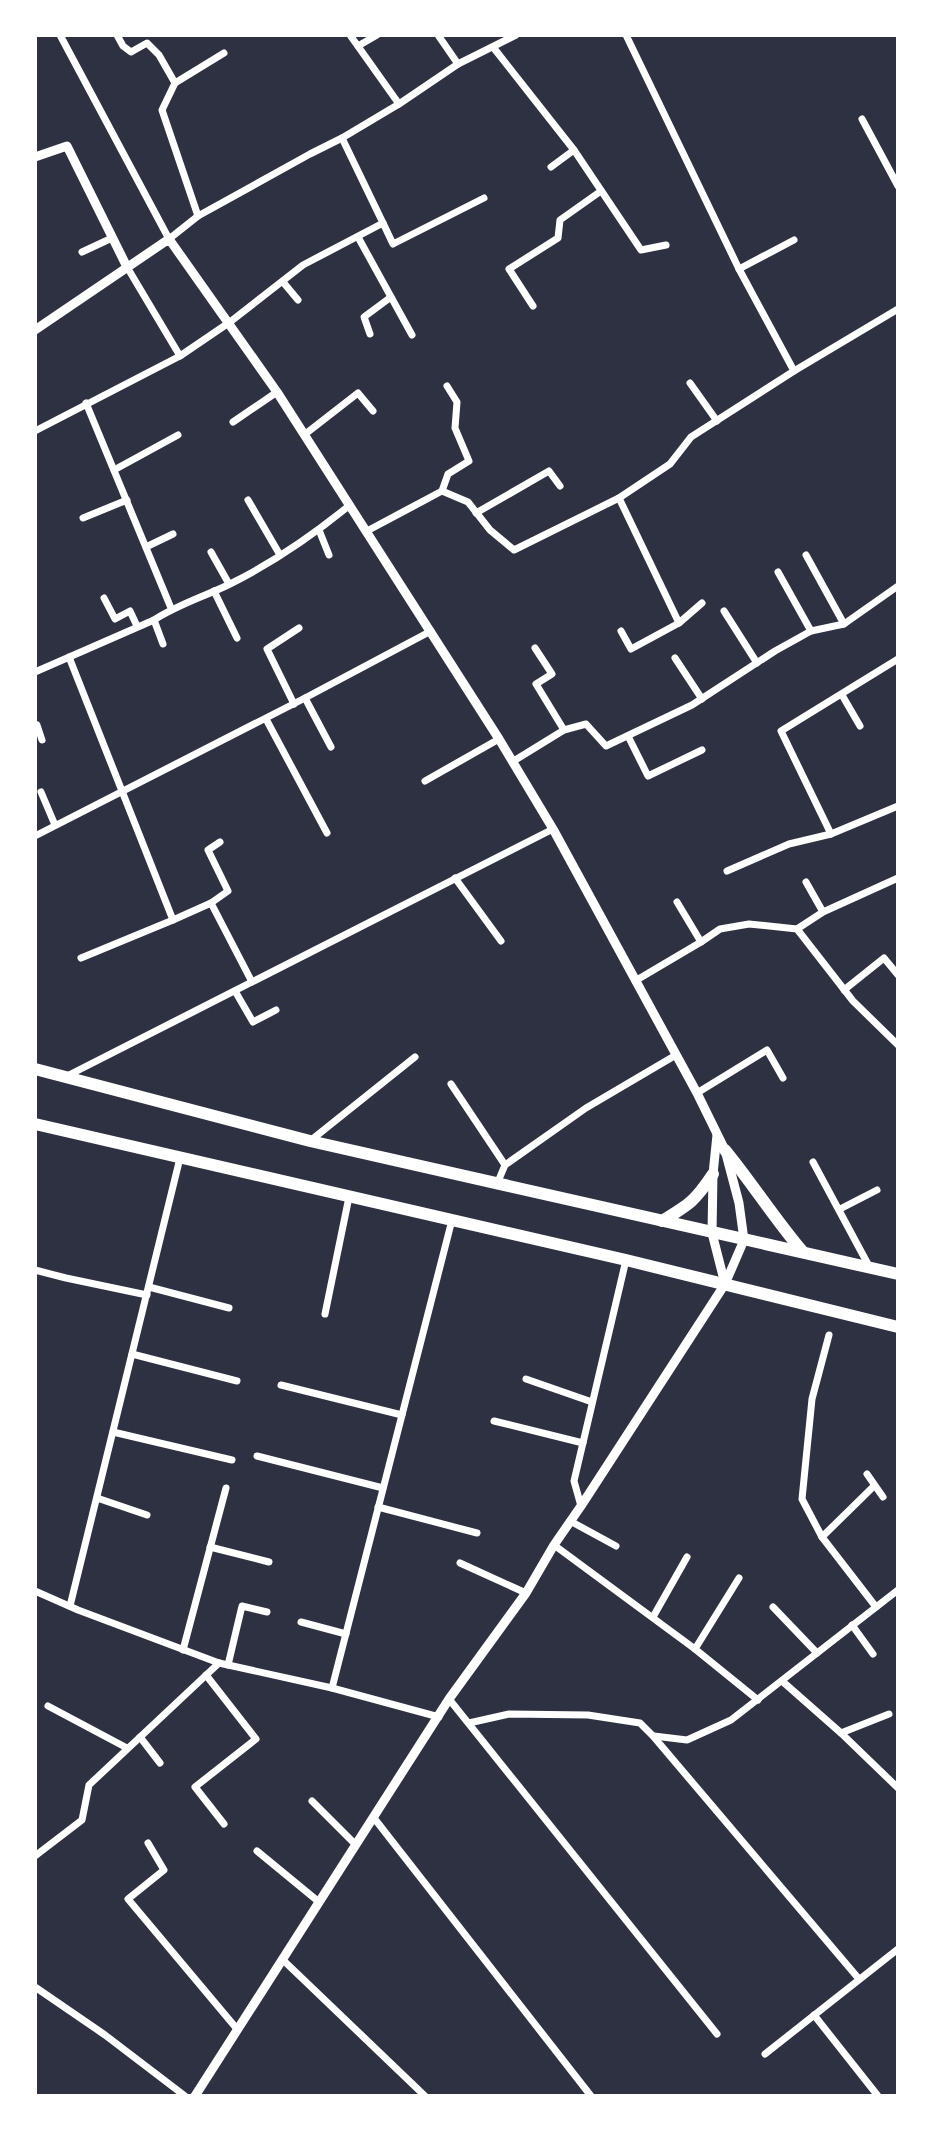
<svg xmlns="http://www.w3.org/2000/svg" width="933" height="2131" viewBox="0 0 933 2131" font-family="Bitter,serif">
<rect width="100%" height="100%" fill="#2d3142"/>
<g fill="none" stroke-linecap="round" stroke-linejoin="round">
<!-- minor -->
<g stroke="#fff" stroke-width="7">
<polyline points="60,35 169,239 198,216 310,154 342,138 399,104 458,64 516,35"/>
<polyline points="117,35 123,46 131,52 147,43 159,55 175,83"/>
<polyline points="350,35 399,104"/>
<polyline points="438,35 458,64"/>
<polyline points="626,35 739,269 794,371"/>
<polyline points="358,46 377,35"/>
<polyline points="493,47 574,150 641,250 666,245"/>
<polyline points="862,119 898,186"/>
<polyline points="551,167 574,150"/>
<polyline points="198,216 162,110 175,83 224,53"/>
<polyline points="383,223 393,244 484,198"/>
<polyline points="358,237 412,335"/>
<polyline points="82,252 112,238"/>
<polyline points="127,267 180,356"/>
<polyline points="739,269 794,240"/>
<polyline points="283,282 298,300"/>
<polyline points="533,306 509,269 558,238 560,220 601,191"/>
<polyline points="370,334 364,317 391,297"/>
<polyline points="690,383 717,421"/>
<polyline points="86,403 171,608"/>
<polyline points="233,422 277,392"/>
<polyline points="35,431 180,356 230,322 303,265 383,223 342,138"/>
<polyline points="304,435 358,393 373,411"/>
<polyline points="114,470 178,435"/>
<polyline points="442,491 448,474 469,461 455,428 457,402 447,386"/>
<polyline points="619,498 679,623"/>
<polyline points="248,500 280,555"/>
<polyline points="476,513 549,471 560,486"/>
<polyline points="83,518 127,500"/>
<polyline points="319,530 329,555"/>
<polyline points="367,531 442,491 468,502 490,530 514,550 619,498 670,464 691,437 794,371 898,309"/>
<polyline points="146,547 173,534"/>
<polyline points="211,552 229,584"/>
<polyline points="806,555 844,624"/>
<polyline points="778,572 811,631"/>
<polyline points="214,591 237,638"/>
<polyline points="104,598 115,619 130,611 137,626"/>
<polyline points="724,611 757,663"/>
<polyline points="154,620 163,644"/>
<polyline points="621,631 631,649 679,623 702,603"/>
<polyline points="535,648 552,674 536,684 564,730"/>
<polyline points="69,657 173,920 211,903 252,982"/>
<polyline points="675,658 702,699"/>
<path d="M35,672L154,620C177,605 203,597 228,585C271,564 313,535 350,505"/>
<polyline points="842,695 860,726"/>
<polyline points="305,698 331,747"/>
<polyline points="294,704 267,649 299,628"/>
<polyline points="266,719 327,833"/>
<polyline points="35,726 37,725 42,740"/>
<polyline points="628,736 648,776 702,750"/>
<polyline points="512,762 564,730 586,724 606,746 692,705 775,651 811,631 844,624 898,586"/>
<polyline points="425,781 499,739"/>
<polyline points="41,792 55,825"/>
<polyline points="831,834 781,731 898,659"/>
<polyline points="35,836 305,698 431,631"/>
<polyline points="727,871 789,844 831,834 898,806"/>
<polyline points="455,878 501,941"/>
<polyline points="806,882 823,912"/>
<polyline points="677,902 701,942"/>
<polyline points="211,903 228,891 208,850 220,842"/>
<polyline points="797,929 823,912 898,878"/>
<polyline points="81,958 173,920"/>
<polyline points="635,981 701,942 720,929 749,924 797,929 853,1001 898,1045"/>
<polyline points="844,990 884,958 898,975"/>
<polyline points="235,991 253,1022 276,1010"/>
<polyline points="67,1076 553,829"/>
<polyline points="451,1084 505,1165"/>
<polyline points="697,1093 767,1050 783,1078"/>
<polyline points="310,1141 415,1057"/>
<polyline points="813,1162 870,1268"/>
<polyline points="497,1184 505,1165 586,1108 676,1055"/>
<polyline points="840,1209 877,1190"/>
<polyline points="35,1270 66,1278 147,1295"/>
<polyline points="149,1287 229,1308"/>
<polyline points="325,1314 349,1197"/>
<polyline points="829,1335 812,1399 802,1499 822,1537 876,1607"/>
<polyline points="132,1354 237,1381"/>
<polyline points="526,1379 592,1402"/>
<polyline points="281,1385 402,1415"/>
<polyline points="494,1421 583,1443"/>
<polyline points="113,1432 232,1460"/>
<polyline points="257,1456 383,1488"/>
<polyline points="867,1474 883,1497"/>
<polyline points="97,1498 147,1515"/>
<polyline points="581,1506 574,1481 626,1260"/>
<polyline points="378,1507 477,1533"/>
<polyline points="570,1521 616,1546"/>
<polyline points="822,1537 874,1486"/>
<polyline points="554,1545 695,1649 758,1700"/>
<polyline points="210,1547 269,1562"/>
<polyline points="460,1563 526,1593"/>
<polyline points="35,1591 78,1610 219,1663 332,1688 439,1717"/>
<polyline points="70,1606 180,1158"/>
<polyline points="773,1607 817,1653"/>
<polyline points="653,1617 687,1557"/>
<polyline points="301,1622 346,1634"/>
<polyline points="852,1625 873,1654"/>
<polyline points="695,1649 739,1578"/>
<polyline points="183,1650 226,1488"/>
<polyline points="228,1665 242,1606 267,1612"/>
<polyline points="206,1675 256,1739 195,1787 224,1824"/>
<polyline points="782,1681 841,1733 898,1788"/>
<polyline points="332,1688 452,1220"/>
<polyline points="449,1699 717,2034"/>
<polyline points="48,1706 127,1748"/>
<polyline points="469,1723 509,1714 588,1715 640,1723 653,1736 859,1979"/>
<polyline points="841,1733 889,1714"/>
<polyline points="654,1736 687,1740 731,1720 898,1590"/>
<polyline points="140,1737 160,1763"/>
<polyline points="312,1801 356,1845"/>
<polyline points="374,1818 591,2096"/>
<polyline points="148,1843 164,1870 128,1899 237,2029"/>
<polyline points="257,1851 319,1902"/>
<polyline points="35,1856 82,1820 89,1785 219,1663"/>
<polyline points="283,1960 425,2096"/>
<polyline points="35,1987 105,2035 185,2096"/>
<polyline points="814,2015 878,2096"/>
<polyline points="765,2054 898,1949"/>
</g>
<!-- tertiary -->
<g stroke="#fff" stroke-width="9">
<polyline points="35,157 67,146 127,267"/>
<polyline points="35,330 169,239 277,392 499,739 553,829 697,1093 725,1150 739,1203 744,1240 725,1284 581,1506 554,1545 526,1593 449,1699 195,2096"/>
<polyline points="717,1135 713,1174 712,1233 725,1284"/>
</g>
<!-- trunk -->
<g stroke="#fff" stroke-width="12">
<polyline points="35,1069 310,1141 898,1274"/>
<polyline points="35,1124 626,1260 898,1327"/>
<path d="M725,1150C752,1183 774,1218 802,1251"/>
<path d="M662,1221C690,1204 695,1201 713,1174"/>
</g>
</g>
<!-- border -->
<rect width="933" height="2131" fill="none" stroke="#ffffff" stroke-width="74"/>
</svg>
